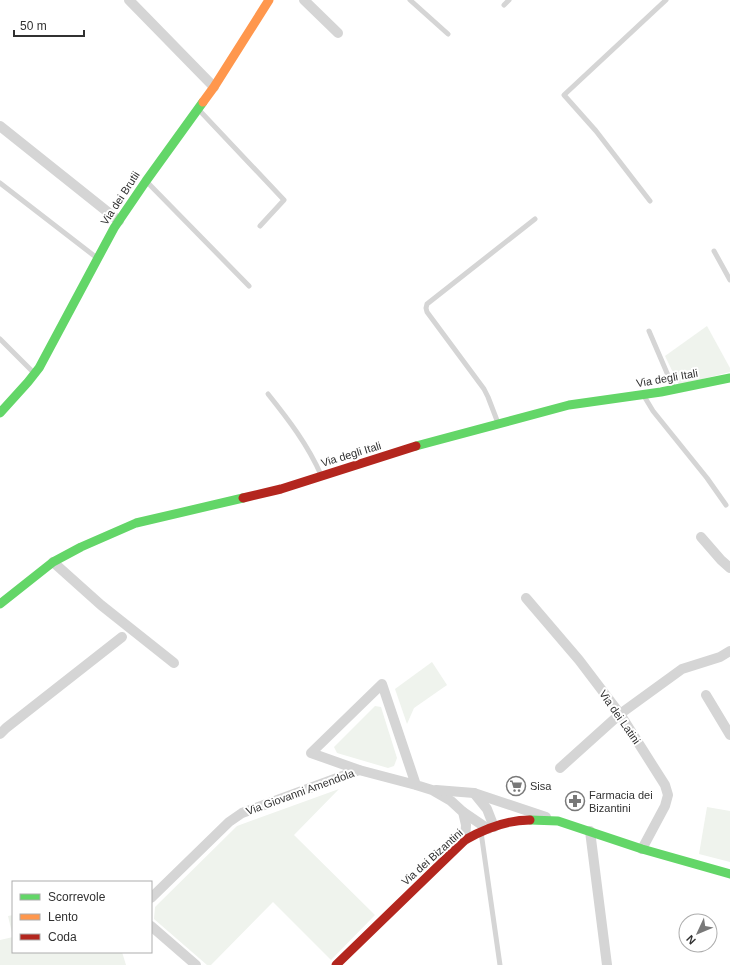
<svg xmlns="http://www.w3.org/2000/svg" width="730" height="965" viewBox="0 0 730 965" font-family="Helvetica,sans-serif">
<rect width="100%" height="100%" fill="#fff"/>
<!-- green -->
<g fill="#eff3ed">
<polygon points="707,326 730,368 730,372 679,385 665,356"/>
<polygon points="432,662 447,685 414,708 407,724 395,689"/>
<polygon points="375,706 381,707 397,758 394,766 388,768 337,753 334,747"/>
<polygon points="339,789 294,835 375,915 331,960 273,902 211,965 207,965 154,919 155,907 237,826"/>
<polygon points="707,807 730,811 730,862 699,854"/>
<polygon points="13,915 13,952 122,952 126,965 0,965 0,940 13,937 8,916"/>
</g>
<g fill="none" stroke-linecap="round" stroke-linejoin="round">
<!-- lane -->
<g stroke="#d5d5d5" stroke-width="5">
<polyline points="410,0 448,34"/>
<polyline points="504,5 509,0"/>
<polyline points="200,111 284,200 260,226"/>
<polyline points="0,183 97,258"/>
<polyline points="148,183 249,286"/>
<polyline points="650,201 596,131 564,95 666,0"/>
<polyline points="714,251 730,280"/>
<polyline points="649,331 673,387"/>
<polyline points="0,339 33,372"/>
<path d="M268,394C288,419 308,445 321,475"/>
<polyline points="644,396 653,411 707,478 726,505"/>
<polyline points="498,423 488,397 484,389 427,312 426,308 427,304 535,219"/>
<polyline points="481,832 500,965"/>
</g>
<!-- street -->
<g stroke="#d5d5d5" stroke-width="10">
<polyline points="129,0 214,87"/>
<polyline points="304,0 338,33"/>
<polyline points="0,126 119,221"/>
<polyline points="701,537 721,560 730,568"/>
<polyline points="53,562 101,605 174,663"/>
<polyline points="526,598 579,660 620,714 665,785 668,795 665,806 642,849"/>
<polyline points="706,695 730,735"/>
<polyline points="0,734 6,728 122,637"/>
<polyline points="560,768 620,714 682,669 720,657 730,651"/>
<polyline points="416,785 382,684 311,753 359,770 416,785 432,790 451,801 463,812 466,825 465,840"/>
<polyline points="436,790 474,793 546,817"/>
<polyline points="474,793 487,809 494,827"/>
<polyline points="463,812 488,829"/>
<polyline points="590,831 607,965"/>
<polyline points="151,898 229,822 242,813 359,770"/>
<polyline points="151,926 196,965"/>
</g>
<!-- fast -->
<g stroke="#63d668" stroke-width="9">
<polyline points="0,413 28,382 39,368 114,228 146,181 203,102"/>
<polyline points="416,446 569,405 661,392 730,378"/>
<polyline points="0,604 53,562 81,547 136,523 243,498"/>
<polyline points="530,820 558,821 642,849 730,874"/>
</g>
<!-- slow -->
<polyline stroke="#ff974d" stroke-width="9" points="203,102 214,87 269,0"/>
<!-- jam -->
<g stroke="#b3261e" stroke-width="9">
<polyline points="243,498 281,489 416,446"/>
<path d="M336,965L465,840C484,829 507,820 530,820"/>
</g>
</g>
<!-- icons -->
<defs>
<g id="supermarket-ring" transform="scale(1)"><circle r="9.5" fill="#fff" stroke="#797979" stroke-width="1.5"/><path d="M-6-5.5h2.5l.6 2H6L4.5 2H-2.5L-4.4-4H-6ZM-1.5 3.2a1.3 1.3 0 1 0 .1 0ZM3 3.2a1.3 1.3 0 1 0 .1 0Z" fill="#797979"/></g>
<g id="pharmacy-ring" transform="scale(1)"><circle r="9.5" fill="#fff" stroke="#797979" stroke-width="1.5"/><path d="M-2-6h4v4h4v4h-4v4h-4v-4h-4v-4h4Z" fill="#797979"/></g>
</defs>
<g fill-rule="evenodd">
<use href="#supermarket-ring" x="516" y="786"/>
<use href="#pharmacy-ring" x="575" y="801"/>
</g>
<g text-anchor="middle" stroke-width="4" stroke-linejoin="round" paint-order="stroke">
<!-- street labels -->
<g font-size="11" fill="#313131" stroke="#fff">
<text transform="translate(120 198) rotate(-57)" y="4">Via dei Brutii</text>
<text transform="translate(667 378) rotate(-10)" y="4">Via degli Itali</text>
<text transform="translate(351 454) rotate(-17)" y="4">Via degli Itali</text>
<text transform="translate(620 717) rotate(55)" y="4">Via dei Latini</text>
<text transform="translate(300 792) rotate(-20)" y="4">Via Giovanni Amendola</text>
<text transform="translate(432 857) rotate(-42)" y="4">Via dei Bizantini</text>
</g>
<!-- poi labels -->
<g font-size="11" fill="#313131" stroke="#fff" text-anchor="start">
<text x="530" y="790">Sisa</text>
<text x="589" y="799">Farmacia dei<tspan x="589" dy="13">Bizantini</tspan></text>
</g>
</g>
<!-- legend -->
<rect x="12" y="881" width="140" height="72" fill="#ffffff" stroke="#adadad"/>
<rect x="20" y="894" width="20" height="6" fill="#63d668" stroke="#adadad"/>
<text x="48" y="901" font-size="12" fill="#313131">Scorrevole</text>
<rect x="20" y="914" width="20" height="6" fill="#ff974d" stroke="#adadad"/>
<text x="48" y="921" font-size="12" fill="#313131">Lento</text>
<rect x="20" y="934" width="20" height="6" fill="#b3261e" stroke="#adadad"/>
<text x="48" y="941" font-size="12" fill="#313131">Coda</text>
<!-- north arrow -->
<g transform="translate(698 933) rotate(226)"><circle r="19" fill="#ffffff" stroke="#adadad"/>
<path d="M0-3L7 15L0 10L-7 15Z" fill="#797979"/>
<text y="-6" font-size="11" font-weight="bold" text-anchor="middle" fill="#313131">N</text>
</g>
<!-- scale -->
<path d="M14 30v6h70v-6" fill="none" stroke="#313131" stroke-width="2"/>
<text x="20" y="30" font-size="12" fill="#313131" stroke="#ffffff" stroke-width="3" paint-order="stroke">50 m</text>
</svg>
